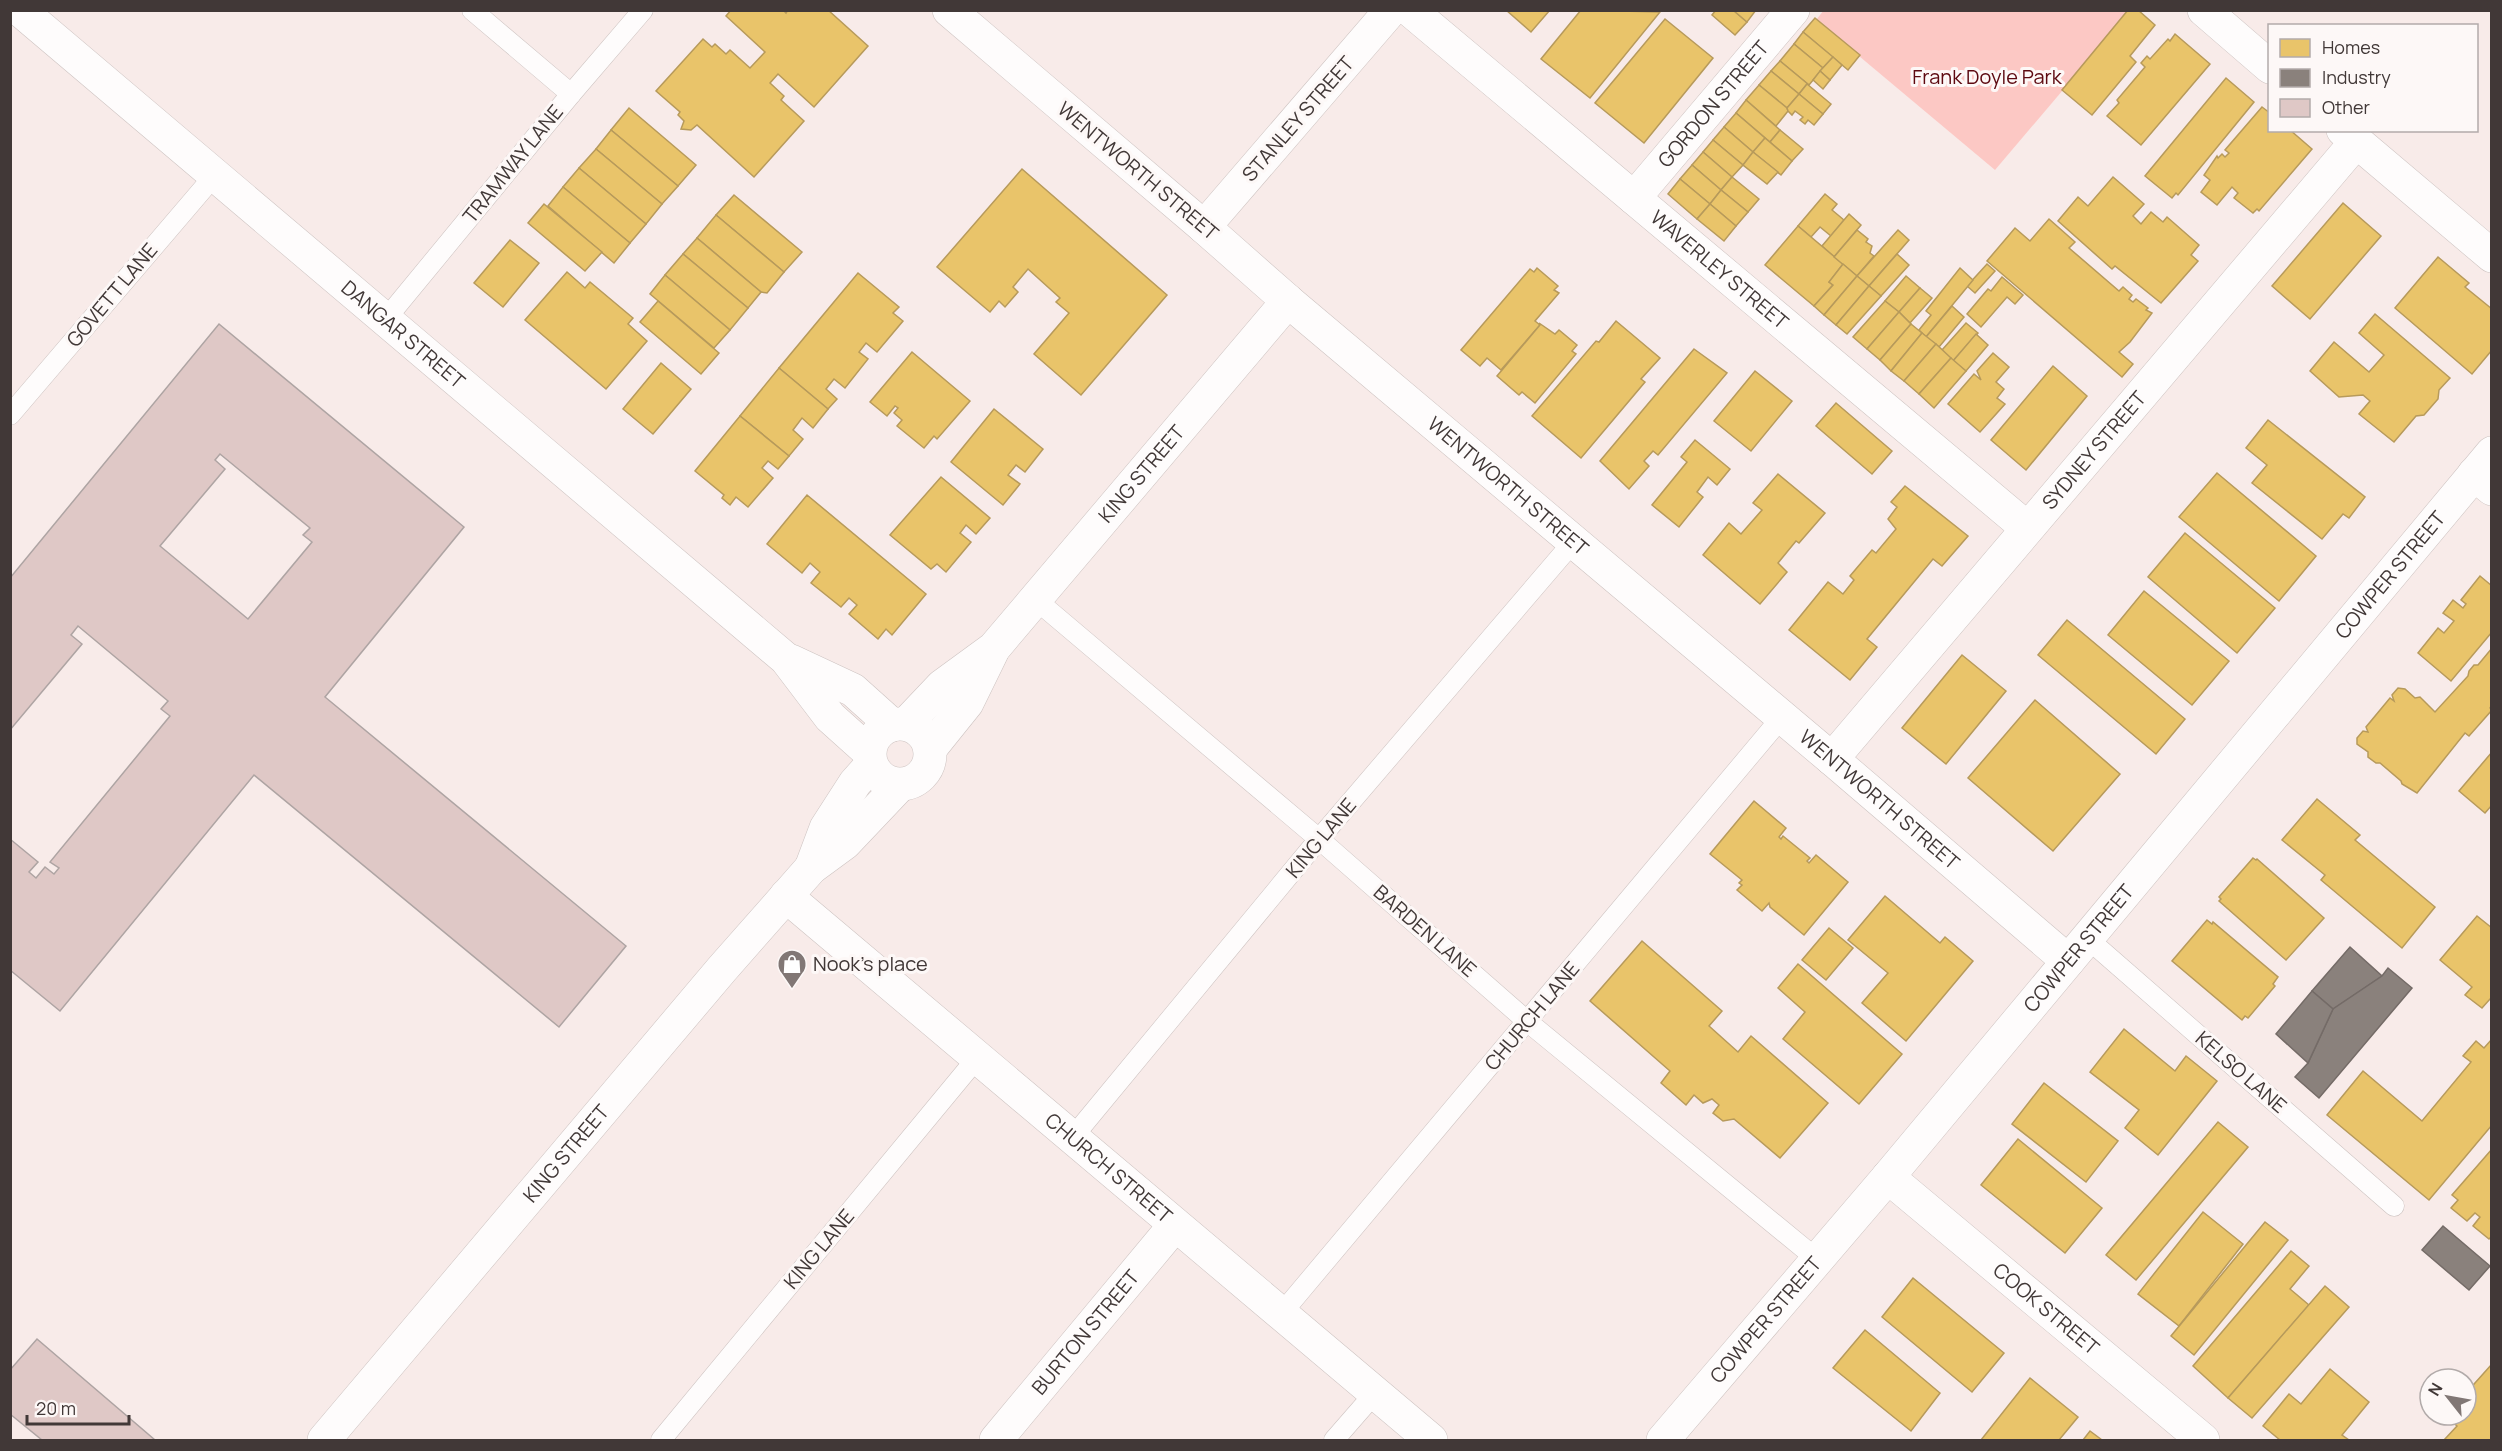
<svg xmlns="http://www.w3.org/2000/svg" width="2502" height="1451" viewBox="0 0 2502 1451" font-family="Manrope,sans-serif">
<rect width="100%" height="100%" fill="#f8ebe9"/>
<!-- green -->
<polygon fill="#fcc8c4" points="1824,10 2130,11 1995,170 1816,20"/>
<!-- homes -->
<g fill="#e9c46a" stroke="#b79a5b" stroke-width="1.5">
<polygon points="731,10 783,10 786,13 788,10 828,10 868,46 814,107 778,74 770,83 784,96 781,100 804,121 754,177 697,125 691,130 681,129 684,121 678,115 680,112 656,91 703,39 712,47 715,44 726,54 730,50 750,68 765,52 726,16"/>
<polygon points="1506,10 1550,10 1531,32"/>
<polygon points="1581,10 1660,12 1590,98 1541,59"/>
<polygon points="1716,10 1733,10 1747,22 1735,35 1712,15"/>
<polygon points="1733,10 1756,10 1747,22"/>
<polygon points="2128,10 2138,10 2155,25 2130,56 2136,62 2092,115 2062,90"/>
<polygon points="1815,18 1860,55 1848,70 1803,32"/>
<polygon points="1665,19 1713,58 1644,143 1595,103"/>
<polygon points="1803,32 1833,57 1823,68 1794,44"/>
<polygon points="2175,34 2210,64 2141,145 2107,116 2119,103 2117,100 2145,67 2141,63 2147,56 2150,59 2168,39 2170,41"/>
<polygon points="1794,44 1823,68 1809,85 1780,61"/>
<polygon points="1833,57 1842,65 1830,80 1820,71"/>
<polygon points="1780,61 1809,85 1807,84 1799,94 1771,71"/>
<polygon points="1771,71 1799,94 1787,108 1759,85"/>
<polygon points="1820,71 1830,80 1823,89 1813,80"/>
<polygon points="2226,78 2254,102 2178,195 2176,193 2172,198 2145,176"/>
<polygon points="1807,84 1831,104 1823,114 1799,94"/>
<polygon points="1759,85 1787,108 1788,111 1776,126 1746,100"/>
<polygon points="1799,94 1823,114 1814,125 1808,120 1805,124 1800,120 1803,117 1795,111 1792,115 1788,111 1787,108"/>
<polygon points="1746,100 1780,130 1770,142 1736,113"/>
<polygon points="2262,107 2270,113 2270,130 2290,130 2312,149 2259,211 2257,209 2253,213 2234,198 2238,193 2232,187 2217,205 2201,192 2210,180 2204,175 2217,156 2218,158 2222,154 2225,157 2229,153 2225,150"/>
<polygon points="629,108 696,165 678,186 611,130"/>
<polygon points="1736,113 1765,138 1753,152 1724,127"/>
<polygon points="1724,127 1753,152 1743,165 1713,140"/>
<polygon points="611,130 678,186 662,204 596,149"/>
<polygon points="1780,130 1803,149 1792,161 1770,142"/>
<polygon points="1765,138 1792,161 1781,175 1753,152"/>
<polygon points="1713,140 1743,165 1732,177 1703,152"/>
<polygon points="596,149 662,204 646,224 579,168"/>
<polygon points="1703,152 1732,177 1721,190 1692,165"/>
<polygon points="1753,152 1778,172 1767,184 1743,165"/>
<polygon points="1692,165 1721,190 1710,204 1680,179"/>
<polygon points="579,168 646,224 630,243 563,187"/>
<polygon points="1022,169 1167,295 1081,395 1034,354 1069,313 1056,302 1060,298 1028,269 1013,287 1018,292 1005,307 999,301 990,312 937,267"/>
<polygon points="1732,177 1759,199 1748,212 1721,190"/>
<polygon points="2113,177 2144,204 2133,216 2141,224 2151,212 2163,222 2167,217 2199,245 2191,255 2198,261 2161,303 2115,266 2112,269 2058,221 2078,197 2088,206"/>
<polygon points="1680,179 1710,204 1697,219 1668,194"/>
<polygon points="563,187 630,243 614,263 548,206"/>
<polygon points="1721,190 1748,212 1736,226 1710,204"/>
<polygon points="1825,194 1837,204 1832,210 1844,220 1831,236 1820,227 1811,237 1798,226"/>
<polygon points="734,195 802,252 784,272 716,215"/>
<polygon points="2343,203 2381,236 2310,319 2272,286"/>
<polygon points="544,204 602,252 585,271 528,223"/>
<polygon points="1710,204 1736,226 1724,241 1697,219"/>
<polygon points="1849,214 1861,225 1834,257 1822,246"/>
<polygon points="716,215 784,272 767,293 761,292 697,238"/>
<polygon points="2049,219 2075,242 2069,248 2119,291 2123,287 2132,295 2129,299 2133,302 2136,299 2148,308 2146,310 2152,313 2130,342 2119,352 2133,364 2122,377 1987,261 2015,228 2030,241"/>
<polygon points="1798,226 1843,264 1829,282 1833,285 1814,306 1765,265"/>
<polygon points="1857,230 1868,239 1866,242 1872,246 1870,253 1874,256 1857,276 1834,257"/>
<polygon points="1898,230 1909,240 1869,286 1857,276"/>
<polygon points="697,238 761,292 748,308 683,254"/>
<polygon points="510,240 539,263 503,307 474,283"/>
<polygon points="683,254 748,308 730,330 665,275"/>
<polygon points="1897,254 1909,265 1881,296 1869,286"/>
<polygon points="2438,257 2469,283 2465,287 2492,309 2492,350 2472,374 2395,308"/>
<polygon points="1843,264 1857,276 1824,315 1814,306 1833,285 1829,282"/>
<polygon points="1987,264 1995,271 1975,293 1967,286"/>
<polygon points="1537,268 1558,286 1554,290 1559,293 1535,321 1540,325 1501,370 1487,358 1480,366 1461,350 1530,269 1534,272"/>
<polygon points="1960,268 1973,280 1926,337 1919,330 1931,315 1926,311"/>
<polygon points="567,272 585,288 590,282 633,318 628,324 647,341 606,389 525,320"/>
<polygon points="858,273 899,307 893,313 903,321 877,352 866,343 859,352 868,359 845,388 834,379 826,389 837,399 828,409 779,368"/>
<polygon points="665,275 730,330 714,348 650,294"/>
<polygon points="1857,276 1869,286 1836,325 1824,315"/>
<polygon points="1906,276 1920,288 1899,312 1885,301"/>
<polygon points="2002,277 2023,295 2015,304 2007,297 1981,327 1967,314 1988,289 1991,291"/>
<polygon points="1869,286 1881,296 1847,334 1836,325"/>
<polygon points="1920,288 1932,298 1910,323 1899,312"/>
<polygon points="658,301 719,353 701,374 640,322"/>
<polygon points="1885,301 1899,312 1867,349 1853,337"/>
<polygon points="1952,306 1964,317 1939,347 1926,337"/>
<polygon points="1899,312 1911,324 1880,360 1867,349"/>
<polygon points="2375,314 2450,378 2439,390 2438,399 2424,415 2416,416 2394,442 2359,414 2370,401 2363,395 2339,397 2310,371 2334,342 2369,372 2384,355 2359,333"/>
<polygon points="1616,321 1660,358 1641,379 1645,382 1581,458 1532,416 1596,341 1599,342"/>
<polygon points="1539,323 1555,334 1559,330 1577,345 1572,351 1576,354 1535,403 1522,392 1519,395 1497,376 1540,325"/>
<polygon points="1966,323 1978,333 1953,361 1942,350"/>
<polygon points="1911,324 1922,333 1891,371 1880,360"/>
<polygon points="1922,333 1936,344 1904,381 1891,371"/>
<polygon points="1976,334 1988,345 1966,371 1953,361"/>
<polygon points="1936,344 1951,358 1919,394 1904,381"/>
<polygon points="1694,349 1727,373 1658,455 1653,451 1644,461 1649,466 1629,489 1600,461"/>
<polygon points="912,352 970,401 937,439 934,436 924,448 897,426 902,420 894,413 898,408 895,406 887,416 870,402"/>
<polygon points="1993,353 2009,367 1996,382 2004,389 1997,398 2005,404 1980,432 1948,404 1974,374 1981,380 1977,371"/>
<polygon points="1951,358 1966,371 1934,408 1919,394"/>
<polygon points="661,363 691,389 653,434 623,409"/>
<polygon points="2053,366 2087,396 2026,470 1991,440"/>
<polygon points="779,368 828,409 813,428 802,418 793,430 803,439 789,456 740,416"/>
<polygon points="1755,371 1792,401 1751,451 1714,421"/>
<polygon points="1836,403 1892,451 1872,474 1816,426"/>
<polygon points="994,409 1043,449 1025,472 1016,465 1008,475 1020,484 1003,505 951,462"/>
<polygon points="740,416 789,456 778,469 768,461 762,468 773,478 748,507 736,497 730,505 722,498 724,495 695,471"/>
<polygon points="2268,420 2365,497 2349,518 2343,514 2322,539 2252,483 2267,465 2246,448"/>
<polygon points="1695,440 1730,469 1717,485 1708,477 1697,492 1703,497 1679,527 1652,505 1687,462 1681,457"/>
<polygon points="2217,473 2316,556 2279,601 2179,517"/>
<polygon points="1778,474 1825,513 1799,543 1796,541 1778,563 1787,572 1760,604 1703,555 1729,523 1741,534 1762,510 1753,503"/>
<polygon points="941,477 990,518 976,534 966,525 960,533 971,542 946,572 937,564 931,569 890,535"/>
<polygon points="1905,486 1968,536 1942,566 1933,559 1867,639 1877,647 1850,680 1789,630 1828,582 1843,594 1854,580 1850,576 1872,550 1876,553 1896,529 1888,519 1897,507 1891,502"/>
<polygon points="807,495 926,594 892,635 886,629 878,639 849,614 857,605 849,598 841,607 811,583 820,572 810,563 802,573 767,544"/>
<polygon points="2185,533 2275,608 2237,653 2148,577"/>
<polygon points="2480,576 2492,586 2492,632 2451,681 2418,653 2438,628 2444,633 2454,621 2443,613 2453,600 2463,608 2466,604 2461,600"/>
<polygon points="2144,591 2229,661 2192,705 2108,635"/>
<polygon points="2067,620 2185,719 2156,754 2038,655"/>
<polygon points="2492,648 2492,705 2490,708 2492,710 2469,736 2465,733 2417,793 2402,784 2401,781 2380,763 2376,763 2368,757 2368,752 2357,744 2357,738 2363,731 2368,732 2366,727 2390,698 2394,701 2392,695 2398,688 2405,689 2415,698 2420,697 2435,712 2468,676 2469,671 2474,665 2478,665"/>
<polygon points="1962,655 2006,691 1946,764 1902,728"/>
<polygon points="2035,700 2120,774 2053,851 1968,778"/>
<polygon points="2492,752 2492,805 2485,813 2459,791"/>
<polygon points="2317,799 2360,835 2355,840 2435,907 2402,948 2321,880 2325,875 2282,840"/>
<polygon points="1754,801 1786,828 1779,837 1781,839 1783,836 1810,858 1807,861 1809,863 1816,855 1848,882 1804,935 1770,907 1769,903 1762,911 1737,890 1742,885 1739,883 1742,880 1710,854"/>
<polygon points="2253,858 2256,860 2257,859 2324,918 2286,960 2219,901 2221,899 2219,897"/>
<polygon points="1885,896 1940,943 1945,937 1973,961 1906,1041 1862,1003 1888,973 1848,940"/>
<polygon points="2477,916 2492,928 2492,1001 2490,999 2482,1008 2465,995 2472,987 2440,960"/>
<polygon points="2207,920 2212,924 2213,922 2278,977 2273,984 2275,986 2248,1018 2245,1016 2242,1020 2172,961"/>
<polygon points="1829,928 1853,948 1826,980 1802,960"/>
<polygon points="1642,941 1722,1011 1709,1026 1738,1052 1751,1036 1828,1103 1780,1158 1734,1119 1723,1121 1713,1113 1719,1105 1712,1099 1703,1103 1694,1095 1686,1105 1661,1083 1670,1071 1590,1001"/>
<polygon points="1798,964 1902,1054 1859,1104 1783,1039 1805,1012 1778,988"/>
<polygon points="2124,1029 2175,1071 2186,1056 2217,1081 2158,1155 2125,1128 2139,1110 2090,1072"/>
<polygon points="2492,1039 2492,1125 2429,1200 2327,1115 2363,1071 2422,1121 2471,1062 2463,1056 2476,1041 2484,1048"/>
<polygon points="2044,1083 2118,1141 2086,1182 2012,1124"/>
<polygon points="2218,1122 2248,1147 2136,1280 2106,1255"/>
<polygon points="2018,1139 2102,1208 2065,1253 1981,1185"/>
<polygon points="2492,1149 2492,1236 2489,1239 2473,1226 2480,1217 2475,1213 2467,1221 2451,1208 2458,1200 2452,1195"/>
<polygon points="2203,1212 2243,1244 2179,1326 2138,1294"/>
<polygon points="2265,1222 2288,1240 2194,1355 2171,1336"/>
<polygon points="2291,1251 2309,1266 2290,1289 2309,1305 2228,1398 2193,1366"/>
<polygon points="1913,1278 2004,1353 1972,1392 1882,1317"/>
<polygon points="2325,1286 2349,1307 2252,1418 2228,1398"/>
<polygon points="1865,1330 1940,1393 1911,1431 1833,1368"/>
<polygon points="2492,1364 2492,1440 2444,1440 2457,1426 2446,1416 2466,1415 2466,1393"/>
<polygon points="2330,1369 2369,1402 2342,1435 2349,1440 2280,1440 2263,1426 2289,1394 2301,1404"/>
<polygon points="2030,1378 2078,1417 2059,1440 1981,1440"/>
<polygon points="2090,1431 2102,1440 2083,1440"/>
</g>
<!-- industry -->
<g fill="#8a817c" stroke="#746b67" stroke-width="1.5">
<polygon points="2350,947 2382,976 2333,1009 2312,991"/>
<polygon points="2388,968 2412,988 2319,1098 2295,1077 2308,1063 2333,1009 2382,976"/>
<polygon points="2312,991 2333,1009 2308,1063 2276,1034"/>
<polygon points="2443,1226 2490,1266 2469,1290 2422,1250"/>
</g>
<!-- building -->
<g fill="#dfc8c6" stroke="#aea4a3" stroke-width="1.5" fill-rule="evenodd">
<path d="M219,324L464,527L325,697L626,946L559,1027L254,775L60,1011L10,970V839L38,862L29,872L36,878L45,867L54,874L59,868L50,862L170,716L161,709L168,701L78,626L71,635L82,644L10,730V578ZM220,454L310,528L303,535L312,542L248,619L160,546L225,469L215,460Z"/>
<polygon points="37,1339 155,1440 42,1440 10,1414 10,1370"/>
</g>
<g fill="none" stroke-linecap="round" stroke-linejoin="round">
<!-- service casing -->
<g stroke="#cdc3c1" stroke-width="21">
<g id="service">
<polyline points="472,10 571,94"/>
<polyline points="385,320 571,94 643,10"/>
<polyline points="10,415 214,176"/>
<polyline points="1035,599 1319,839 1528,1022 1818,1260"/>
<polyline points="2088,939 2394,1206"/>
<polyline points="1072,1138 1319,839 1574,541"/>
<polyline points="1281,1314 1782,717"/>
<polyline points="661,1440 977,1058"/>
<polyline points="1334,1440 1375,1393"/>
</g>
</g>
<!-- minor casing -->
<g stroke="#cdc3c1" stroke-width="34">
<g id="minor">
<polyline points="949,10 1204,227"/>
<path id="s1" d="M1410,10L2027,528"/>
<polyline points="2204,10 2270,67"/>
<polyline points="2343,130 2492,256"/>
<path id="s2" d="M1634,198L1793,10"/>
<polyline points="2474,474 2492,489"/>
<path id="s3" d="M1832,759L2356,142"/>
<path id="s4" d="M786,896L1431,1440"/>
<path id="s5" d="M1888,1177L2203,1440"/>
<path id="s6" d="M996,1440L1175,1225"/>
</g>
</g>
<!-- tertiary casing -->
<g stroke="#cdc3c1" stroke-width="34">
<g id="tertiary">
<path id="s7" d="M20,10L786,659L830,717L869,752"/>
<path id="s8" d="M1391,10L1204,227L1288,301L1832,759L2068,961"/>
<polyline points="791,661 853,690 892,725"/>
<circle cx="900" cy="754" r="30"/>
<path id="s9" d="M906,724L942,686L994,648L1288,301"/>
<polyline points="930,749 967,703 992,652"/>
<polyline points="811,868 826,828 855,783 871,765"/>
<path id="s10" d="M324,1440L722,969L811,868L845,843L900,785"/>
</g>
</g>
<!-- secondary casing -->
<g stroke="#cdc3c1" stroke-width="34">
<g id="secondary">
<path id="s11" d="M1663,1440L1888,1177L2492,453"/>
</g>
</g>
<!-- service -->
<use href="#service" stroke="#fefcfc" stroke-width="20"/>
<!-- minor -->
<use href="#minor" stroke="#fefcfc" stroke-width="33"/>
<!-- tertiary -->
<use href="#tertiary" stroke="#fefcfc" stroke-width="33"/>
<!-- secondary -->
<use href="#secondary" stroke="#fefcfc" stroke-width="33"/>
</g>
<!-- icons -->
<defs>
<g id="shop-pin" transform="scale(1.5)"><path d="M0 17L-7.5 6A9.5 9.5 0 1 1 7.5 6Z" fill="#817775" stroke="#fdf8f7"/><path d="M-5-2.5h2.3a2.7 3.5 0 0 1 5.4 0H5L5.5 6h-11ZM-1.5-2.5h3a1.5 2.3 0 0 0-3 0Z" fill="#fff"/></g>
</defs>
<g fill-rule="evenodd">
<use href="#shop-pin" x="792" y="964"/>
</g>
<g text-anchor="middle" stroke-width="6" stroke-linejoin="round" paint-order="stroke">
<!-- park labels -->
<g font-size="20" fill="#5d0910" stroke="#fdf8f7">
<text x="1987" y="84">Frank Doyle Park</text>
</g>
<!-- street labels -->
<g font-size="20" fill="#413837" stroke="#fdf8f7">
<text dy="7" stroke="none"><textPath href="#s2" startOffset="123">GORDON STREET</textPath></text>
<text transform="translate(1298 119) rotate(-49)" y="7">STANLEY STREET</text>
<text transform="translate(513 164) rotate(-51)" y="7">TRAMWAY LANE</text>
<text transform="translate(1138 171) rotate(40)" y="7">WENTWORTH STREET</text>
<text dy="7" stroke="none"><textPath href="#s1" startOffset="404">WAVERLEY STREET</textPath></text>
<text transform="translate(112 295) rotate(-50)" y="7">GOVETT LANE</text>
<text dy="7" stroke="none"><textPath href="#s7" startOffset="502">DANGAR STREET</textPath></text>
<text dy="7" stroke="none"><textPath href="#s3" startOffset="405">SYDNEY STREET</textPath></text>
<text dy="7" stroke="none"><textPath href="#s9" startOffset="345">KING STREET</textPath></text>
<text dy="7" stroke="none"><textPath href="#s8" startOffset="686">WENTWORTH STREET</textPath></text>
<text dy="7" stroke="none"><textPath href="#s11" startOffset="1130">COWPER STREET</textPath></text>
<text dy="7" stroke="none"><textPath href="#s8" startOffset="1172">WENTWORTH STREET</textPath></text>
<text transform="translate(1321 838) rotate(-50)" y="7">KING LANE</text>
<text transform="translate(1425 931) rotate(41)" y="7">BARDEN LANE</text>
<text dy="7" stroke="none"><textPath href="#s11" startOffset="644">COWPER STREET</textPath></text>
<text transform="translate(1532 1016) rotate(-50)" y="7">CHURCH LANE</text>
<text transform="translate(2241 1072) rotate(41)" y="7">KELSO LANE</text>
<text dy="7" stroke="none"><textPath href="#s10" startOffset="375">KING STREET</textPath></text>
<text dy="7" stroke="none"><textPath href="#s4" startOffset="422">CHURCH STREET</textPath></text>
<text transform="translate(819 1249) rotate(-50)" y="7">KING LANE</text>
<text dy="7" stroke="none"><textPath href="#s5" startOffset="206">COOK STREET</textPath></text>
<text dy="7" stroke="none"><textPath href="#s11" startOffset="158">COWPER STREET</textPath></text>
<text dy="7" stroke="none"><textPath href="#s6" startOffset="140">BURTON STREET</textPath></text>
</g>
<!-- poi labels -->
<g font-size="20" fill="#413837" stroke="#fdf8f7" text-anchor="start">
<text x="813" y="971">Nook's place</text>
</g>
</g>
<!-- border -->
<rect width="2502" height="1451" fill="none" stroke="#413837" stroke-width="24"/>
<!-- legend -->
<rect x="2268" y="24" width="210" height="108" fill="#fdf8f7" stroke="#b2abaa" stroke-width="1.5"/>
<rect x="2280" y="39" width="30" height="18" fill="#e9c46a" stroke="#b2abaa" stroke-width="1.5"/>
<text x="2322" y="54" font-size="18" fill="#413837">Homes</text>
<rect x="2280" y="69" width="30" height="18" fill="#8a817c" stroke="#b2abaa" stroke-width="1.5"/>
<text x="2322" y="84" font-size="18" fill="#413837">Industry</text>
<rect x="2280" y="99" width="30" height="18" fill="#dfc8c6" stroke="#b2abaa" stroke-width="1.5"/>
<text x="2322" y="114" font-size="18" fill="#413837">Other</text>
<!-- north arrow -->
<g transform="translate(2448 1397) rotate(301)"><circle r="28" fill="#fdf8f7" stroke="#b2abaa" stroke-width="1.5"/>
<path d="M0-4.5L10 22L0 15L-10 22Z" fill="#817775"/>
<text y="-9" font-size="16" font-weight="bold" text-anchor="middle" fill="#413837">N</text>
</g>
<!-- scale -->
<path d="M27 1415v9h102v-9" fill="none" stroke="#413837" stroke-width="3"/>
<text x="36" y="1415" font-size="18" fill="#413837" stroke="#fdf8f7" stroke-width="4.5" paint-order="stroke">20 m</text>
</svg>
